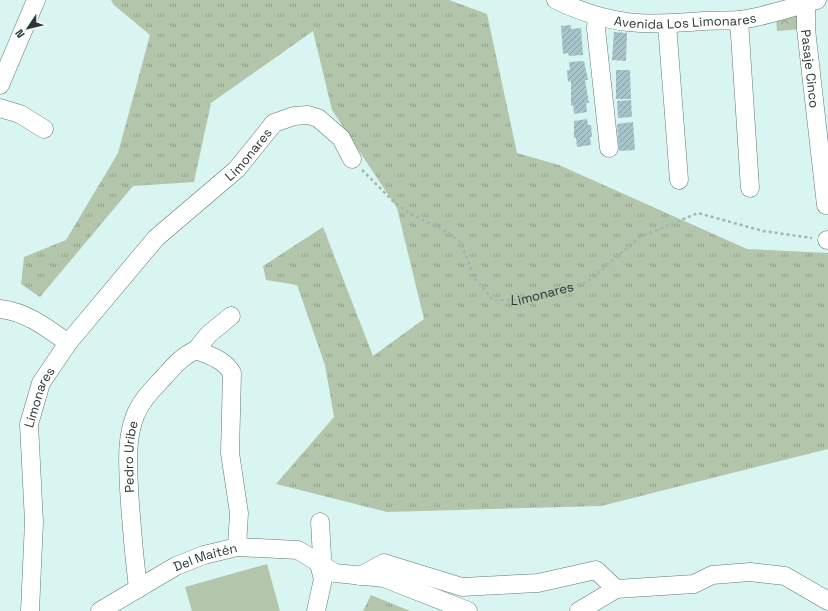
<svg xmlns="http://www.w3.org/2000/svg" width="828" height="611" viewBox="0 0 828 611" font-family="'Space Grotesk',sans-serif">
<defs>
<pattern id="grass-tufts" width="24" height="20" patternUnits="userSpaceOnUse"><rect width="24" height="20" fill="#b3c5ab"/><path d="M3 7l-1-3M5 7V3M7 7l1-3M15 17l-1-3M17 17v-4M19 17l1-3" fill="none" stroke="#92a18c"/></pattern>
<pattern id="park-crowns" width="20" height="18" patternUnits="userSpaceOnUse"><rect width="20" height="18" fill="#b3c5ab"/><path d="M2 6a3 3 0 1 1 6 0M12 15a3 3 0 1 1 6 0" fill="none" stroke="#92a18c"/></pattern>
<pattern id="building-hatch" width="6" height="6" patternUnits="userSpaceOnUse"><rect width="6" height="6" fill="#a8c4cb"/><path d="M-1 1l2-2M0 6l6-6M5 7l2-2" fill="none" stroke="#89a0a6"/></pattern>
</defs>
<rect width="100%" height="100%" fill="#d8f5f2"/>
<!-- grass -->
<g fill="url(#grass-tufts)">
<polygon points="111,0 449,0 487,14 517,153 559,165 747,249 828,253 828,449 601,506 387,512 276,484 334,417 325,365 297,285 266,280 263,266 323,227 373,356 424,319 397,208 332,110 313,31 211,103 194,182 133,186 40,297 21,284 24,257 66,240 118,153 150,35 114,5"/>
<polygon points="371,595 410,611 363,611"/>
</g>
<!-- park -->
<polygon fill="url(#park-crowns)" points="801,15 803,29 777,31 776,18"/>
<!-- pitch -->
<polygon fill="#b3c5ab" points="267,564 280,611 192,611 185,587"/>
<!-- building -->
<g fill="url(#building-hatch)">
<polygon points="571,25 571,29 581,28 583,55 569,56 568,53 563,54 561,26"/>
<polygon points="614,32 627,33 626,61 612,60"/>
<polygon points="584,61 588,80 585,80 589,103 586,103 587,112 574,114 573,105 571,106 571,81 568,82 567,70 570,70 569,62"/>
<polygon points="616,70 630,70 631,99 616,99"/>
<polygon points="631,100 632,117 618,118 617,101"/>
<polygon points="587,119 588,125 591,125 592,137 590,137 591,145 577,147 576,138 574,138 574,121"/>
<polygon points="633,122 635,150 619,151 617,124"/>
</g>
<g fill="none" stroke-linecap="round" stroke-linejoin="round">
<!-- minor casing -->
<g stroke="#5f7a77" stroke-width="19">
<g id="minor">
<path id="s2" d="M556,0C611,26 645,26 704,21C716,20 728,21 740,20C766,16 792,8 817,0"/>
<path id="s3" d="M806,4V29L826,205"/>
<polyline points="597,16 596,29 609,148"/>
<polyline points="739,20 750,188"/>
<polyline points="667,24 679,180"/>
<polyline points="0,85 36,0"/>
<polyline points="0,108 20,114 44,129"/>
<polyline points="827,240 828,240"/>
<path d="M0,309C27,312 47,328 68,343"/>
<polyline points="196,350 209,334 231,316"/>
<polyline points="319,564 322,557 320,522"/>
<polyline points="360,576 384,563 462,587 538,583 596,570 616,589 694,584 712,575 750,572 785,576 828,601"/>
<path id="s4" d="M138,589C134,555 131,522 129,488C128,464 126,439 135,416C141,400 153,389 164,377C174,366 182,356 196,350C209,355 225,360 232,373L230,453L239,513L237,547"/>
<path id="s5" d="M30,611L34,522L29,424L41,383L68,343L156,238L237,169L274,123L294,116L308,115L318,118L341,138L352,159"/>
<path id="s6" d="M100,611L176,566L204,555L237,547L298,550L335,573L384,578L468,611"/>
<polyline points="316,611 323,579 319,564"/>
<polyline points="579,611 616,589"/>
</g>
</g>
<!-- path -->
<path stroke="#a0b7b5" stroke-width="2.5" stroke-dasharray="3 3" stroke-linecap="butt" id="s1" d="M362,170L393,201L409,213L447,232L460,242L476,280L493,300H518L587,282L640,237L698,213L763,231L812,238"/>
<!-- minor -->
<use href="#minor" stroke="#fff" stroke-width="18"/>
</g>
<g text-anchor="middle" stroke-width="4" stroke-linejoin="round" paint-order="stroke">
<!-- street labels -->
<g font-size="13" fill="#2c3736" stroke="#f3fefd">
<text dy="5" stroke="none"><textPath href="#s2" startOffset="133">Avenida Los Limonares</textPath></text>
<text dy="5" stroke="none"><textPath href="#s3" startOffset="65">Pasaje Cinco</textPath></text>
<text dy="5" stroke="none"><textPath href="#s5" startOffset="540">Limonares</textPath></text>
<text dy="5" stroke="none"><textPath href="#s1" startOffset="240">Limonares</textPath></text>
<text dy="5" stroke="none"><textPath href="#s5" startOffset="216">Limonares</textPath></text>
<text dy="5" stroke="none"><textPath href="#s4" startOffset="133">Pedro Uribe</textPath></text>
<text dy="5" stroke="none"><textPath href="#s6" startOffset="119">Del Maitén</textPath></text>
</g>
</g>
<!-- north arrow -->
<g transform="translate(28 28) rotate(235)" stroke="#f3fefd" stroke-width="3" paint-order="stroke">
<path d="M0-3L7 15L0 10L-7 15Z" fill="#2c3736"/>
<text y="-6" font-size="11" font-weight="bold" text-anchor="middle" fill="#2c3736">N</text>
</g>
</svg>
